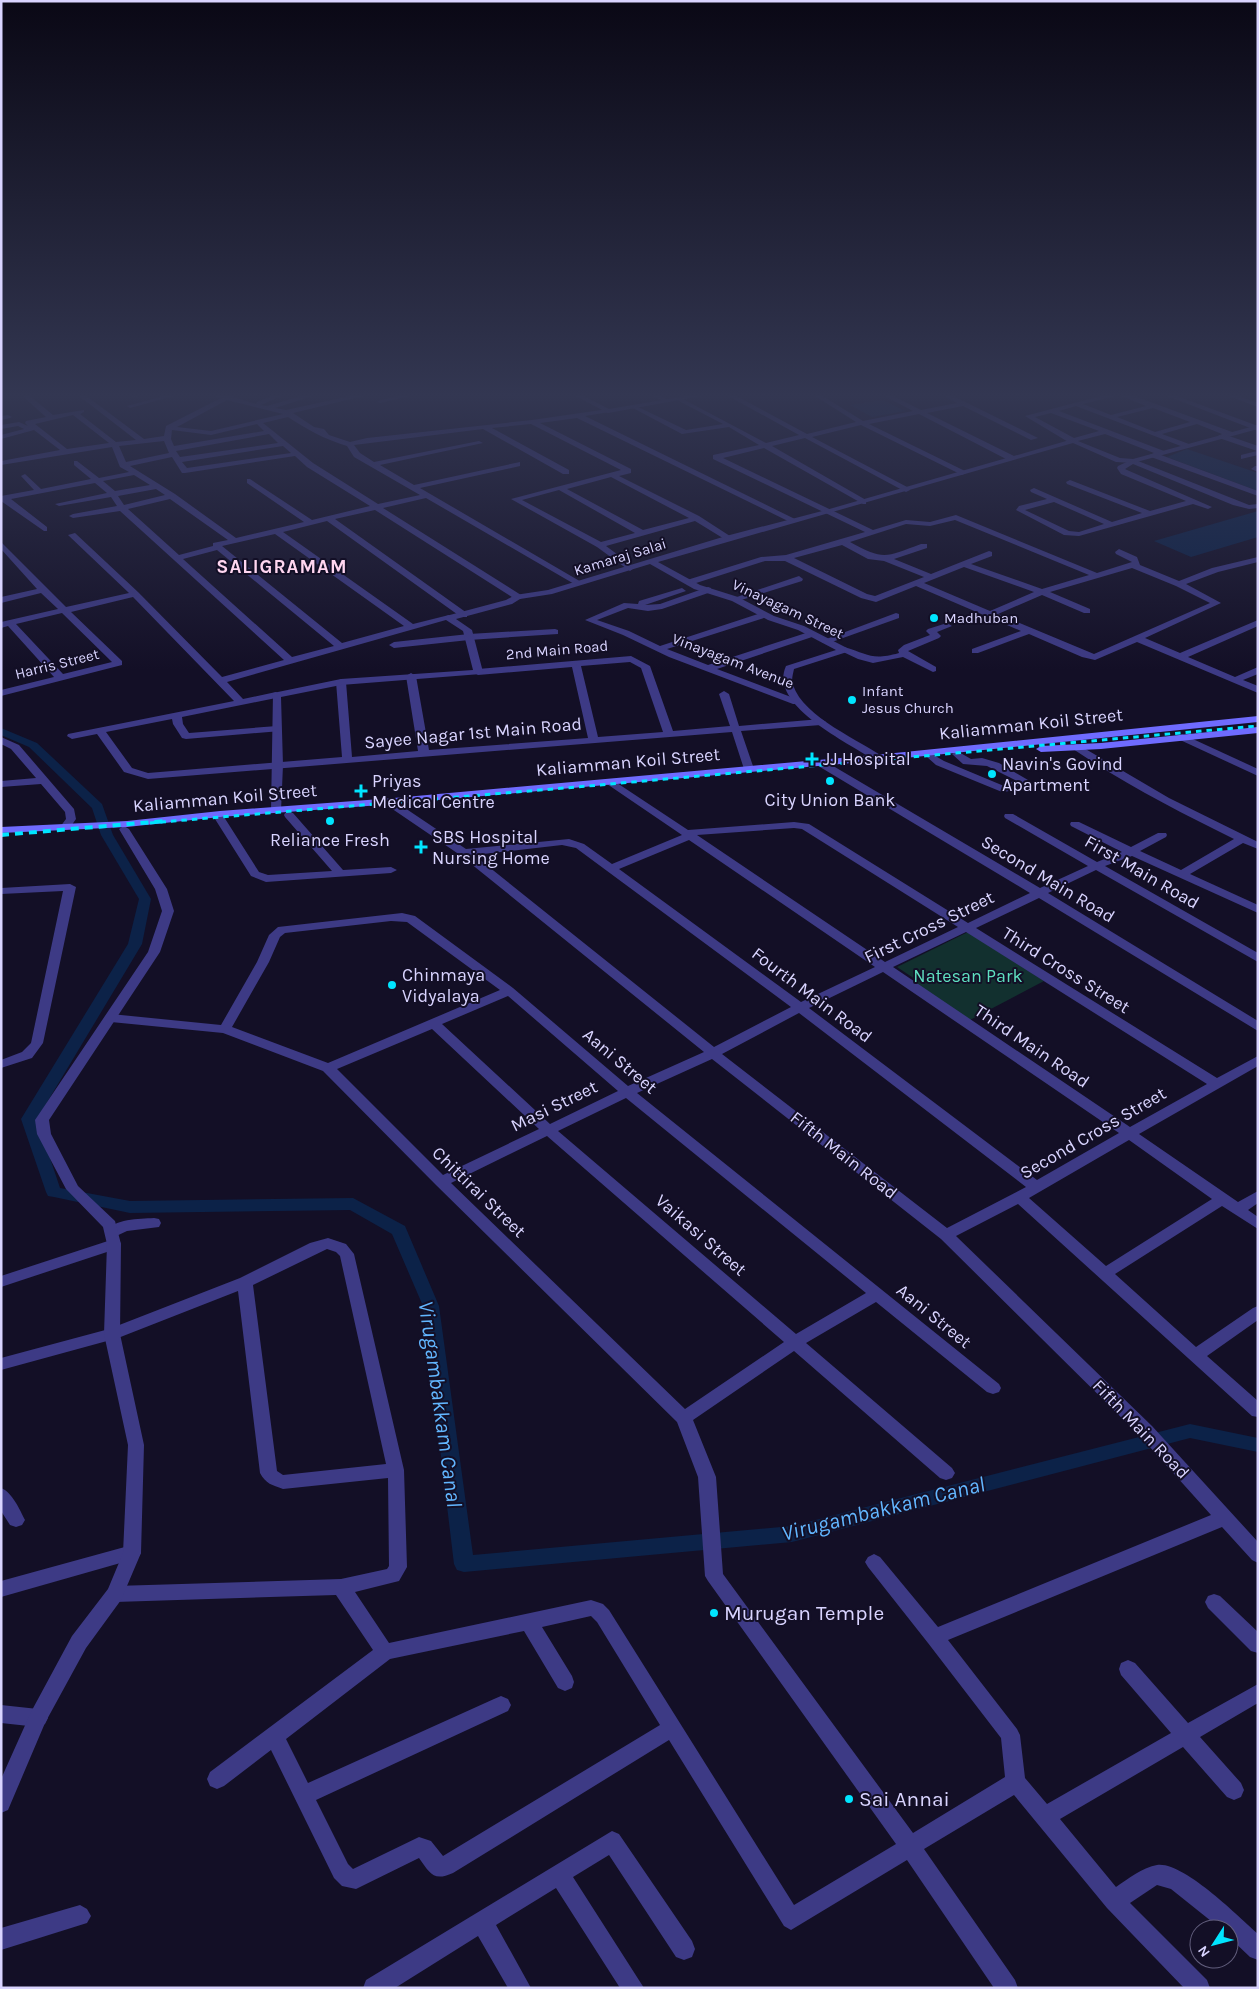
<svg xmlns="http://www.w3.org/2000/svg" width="1259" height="1989" viewBox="0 0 1259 1989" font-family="Karla,sans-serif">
<rect width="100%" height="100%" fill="#130f26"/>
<!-- green -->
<polygon fill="#12302f" points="968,932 1044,981 968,1021 914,984 918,981 897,967"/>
<!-- water -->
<g fill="#0c2248">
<polygon points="883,400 905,411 872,417 850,405"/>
<polygon points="1187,449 1258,473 1258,491 1167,457"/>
<polygon points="1258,511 1258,537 1191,557 1154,541"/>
</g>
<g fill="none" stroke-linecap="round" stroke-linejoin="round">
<!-- canal -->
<polygon fill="#0c2248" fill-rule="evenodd" points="1,728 37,743 102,804 113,835 151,899 142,944 37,1119 60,1188 130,1201 353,1198 405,1226 439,1306 473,1555 792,1526 1190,1424 1258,1438 1258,1452 1190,1438 792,1542 464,1572 457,1570 454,1564 423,1306 392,1234 350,1210 130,1213 54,1197 48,1196 46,1192 21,1119 128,944 139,899 101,835 92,808 29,747 1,735"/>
<!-- minor -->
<g fill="#3d3a85" fill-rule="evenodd">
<path d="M18,392H25L53,415L84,410V412L80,414L116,442L136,440L74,392H81L144,439L164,436L166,426L221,398L203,392H213L226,396L233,392H241L233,397L256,404L257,402L281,392H290L261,405L267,406L315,392H325L275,408L286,410L368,392H380L293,413L314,427L324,429L329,435L350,442L367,438L532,420L608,409L612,411L610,412L585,416L799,521L792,523L577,418L540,423L631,469V473L619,476L699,516L733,538L726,540L695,521L606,546L633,566L634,568L630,571L597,547L511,499L621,470L531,424L492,428L569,470V474H563L483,429L354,445L360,453L374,462L479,441L483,443L380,465L414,485L520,462V466L420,488L583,583L576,585L426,498L383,508L521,595V599H515L375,510L335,519L467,613V617H461L327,521L283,532L413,624L449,615L453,618L227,682L243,699L276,692L281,695L276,698L182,717L183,724L189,733L277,726L281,727V731L186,739L182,738L173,724L172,719L106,732L132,768L148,773L342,757L336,682L341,679L346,682L352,757L418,751L406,676L411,673L416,676L429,750L588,738L572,667L478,675L473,672L478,669L631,656L650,666L673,731L730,726L719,694L724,691L729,694L739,726L821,719L826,722L821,725L741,731L754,769L749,772L744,769L732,732L148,779L124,772L97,734L72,739L67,736L68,734L234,701L133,597L71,612L122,661V665L1,696V690L54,677L8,626L1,628V622L58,609L41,593L1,603V597L37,589L1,549V542L66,607L129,593L68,535L75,533L138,592L222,677L284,660L120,511L73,518L69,516L73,514L117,506L111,497L59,506L55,504L107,493L95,483L11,499L47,527V531H44L1,501V496L34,490L21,476L25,474L41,489L91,479L74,465V461H77L99,478L129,472L120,467L112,447L1,465V461L60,450L34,430L1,439V435L24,429L18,426L1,429V425L19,422L28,426L25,423L26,421L46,417ZM227,400L283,414L211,431L177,427ZM73,415L109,443L67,449L35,424ZM288,417C308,430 324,439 347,446L354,457L420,495L378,504L313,463L263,423ZM257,424L264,431L174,446L171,439L172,430L211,435ZM269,434L278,443L180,457L176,451ZM164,441L169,453L126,462L119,446ZM283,446L291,453L187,468L182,462ZM295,456L307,467L370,506L312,520L250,479H247V483L304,522L236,538L175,494L130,466L172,457L182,473H185ZM134,475L150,485L115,491L103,481ZM611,477L689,518L643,530L567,489ZM156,489L165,495L124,505L118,496ZM559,490L635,533L601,542L522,500ZM170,499L228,540L213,543V546L179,555L128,509ZM275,534L404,626L342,643L222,546ZM217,550L334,646L292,657L183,559ZM62,613L112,662L63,674L16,624ZM630,662L641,668L663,732L598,737L581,666Z"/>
<polygon points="127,392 134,392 137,396 132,397"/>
<polygon points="178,392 188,392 130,408 127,406"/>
<polygon points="415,392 427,392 380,403 377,401"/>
<polygon points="646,392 654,392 670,401 665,402"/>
<path d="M721,392H729L807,434L856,422L809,392H816L863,421L913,411L877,392H885L921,410L957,403L937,392H945L1038,438L1031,440L963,406L927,413L1014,456V460H1008L919,414L869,424L965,471L966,473L962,475L861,425L812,437L909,488L910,490L906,492L805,438L772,446L866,500V504H863L764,448L723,458L873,530L906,520L930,522L956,515L1097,573L1132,562L1116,554L1115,552L1119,549L1137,557L1140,565L1179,581L1212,568L1258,557V562L1218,572L1186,584L1221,603L1145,638L1180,653L1258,620V626L1188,657L1235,677L1258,667V674L1243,680L1258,686V693L1137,642L1095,660L1082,657L1029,634L978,653H972V649L1021,631L916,586L876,602L861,598L785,561H765L693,584H687V580L761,557L786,555L865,532L713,459V455L759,445L729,427L682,434L631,407L636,406L686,430L723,424L677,400L676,399L679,397L766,443L799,435ZM955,520L1089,575L1042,589L971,564L992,556V552L989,551L931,574L894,559L927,548V544H921C885,557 885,561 850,542L906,524L930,526ZM842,545L868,559L884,561L924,577L875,596L867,594L794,558ZM964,567L1034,592L990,611L924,583ZM1132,568L1176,586L1210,603L1094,654L998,614L1042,595L1084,613H1090V609L1050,592Z"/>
<path d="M1116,392H1127L1126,393L1232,432L1233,434L1229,436L1258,446V455L1241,459V455L1257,451L1219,438L1218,436L1222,434L1197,424L1162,434L1189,444L1190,446L1186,448L1076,406L1059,411L1164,451L1165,453L1161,455L1258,491V496L1151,457L1150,455L1154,453L1105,434L1070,443L1025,416ZM1119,395L1146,406L1111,415L1083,404ZM1153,408L1190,422L1155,432L1117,417ZM1051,413L1099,431L1074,438L1035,417Z"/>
<polygon points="1157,392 1166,392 1258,426 1258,431"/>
<polygon points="1218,392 1227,392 1258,403 1258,407"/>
<polygon points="8,415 12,417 10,418 1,420 1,416"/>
<path d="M1133,459L1239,501L1249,505L1258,504V508L1249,509L1233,505L1133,464L1125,469L1127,470L1212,507L1208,509L1193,504L1079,536L1064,535L1016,510L1019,506L1047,499L1031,492L1030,490L1034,488L1112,522L1142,513L1067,484L1066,482L1070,480L1150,511L1186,501L1121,474L1117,468L1118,466ZM1054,502L1104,524L1079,532L1069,531L1025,510Z"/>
<polygon points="1255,466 1258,466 1258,472 1251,469"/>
<polygon points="799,576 803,579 802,581 738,601 731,599"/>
<polygon points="708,587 711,588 711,592 662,609 648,611 628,608 597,620 629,631 660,646 761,613 767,613 767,617 667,649 708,665 809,632 815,632 815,636 717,669 799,700 799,704 793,704 669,657 623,635 585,620 624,603 638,604 639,601 682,588 686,591 645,605 660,604"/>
<polygon points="896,613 899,614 899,618 829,643 823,643 821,641"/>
<path d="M947,623L952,626L937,632L941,636L939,638L908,651L936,667V671L933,672L903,657L873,663L858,659L839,650L844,647C869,654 871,661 899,653L898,650L904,645L930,635L926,631L928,629Z"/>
<polygon points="555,629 558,630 558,634 469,640 394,648 389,645 394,642 469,634"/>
<polygon points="1182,734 1258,769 1258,776 1178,739 1177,737"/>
<polygon points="1,737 19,745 74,809 76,819 69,829 65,830 60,827 66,819 65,812 41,784 1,787 1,781 36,778 11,749 1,744"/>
<path d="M1077,744L1169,798L1258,842V849L1243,843L1190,874L1258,905V913L1132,856L1105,866L1258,953V962L1096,870L1048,893L1258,1021V1031L1039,898L976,928L1217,1078L1258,1056V1066L1139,1134L1238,1202L1258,1191V1203L1248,1210L1258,1217V1229L1222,1206L1115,1274L1196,1347L1253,1308L1258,1306V1320L1207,1356L1258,1401V1417L1252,1416L1018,1204L956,1236L1152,1426L1258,1542V1563L1252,1560L1222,1527L948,1640L1017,1729L1020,1735L1025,1778L1047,1804L1171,1733L1121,1675L1119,1669L1121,1663L1128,1660L1135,1663L1188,1723L1258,1684V1703L1200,1737L1241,1783L1244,1790L1241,1797L1234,1800L1227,1797L1183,1747L1060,1819L1116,1887C1128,1879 1143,1867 1157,1865C1183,1861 1239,1917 1258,1934V1960L1250,1957L1229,1937V1929H1221L1171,1889L1157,1885L1130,1903L1207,1980L1210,1988H1184L1107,1908L1014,1795L924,1849L1015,1980L1018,1988H994L907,1860L791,1930L784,1926L669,1740L453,1873C433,1882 430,1873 419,1858L356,1889L342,1886L334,1878L271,1750L224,1786L217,1789L210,1786L207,1779L210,1772L373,1650L336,1595L115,1602L109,1600L106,1594L109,1588L115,1586L341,1579L387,1569L389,1566L388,1478L283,1489C272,1485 266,1484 260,1473L238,1291L118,1338L1,1370V1358L109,1329L240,1278L310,1243L328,1238L346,1244L354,1254L404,1470L407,1567L399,1581L355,1592L389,1643L591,1600L603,1604L609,1610L794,1905L896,1844L708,1581L705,1576L698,1477L677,1422L436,1185L323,1071L223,1033L111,1022L105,1018L111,1014L221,1025L257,962L269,935L278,927L402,913L415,916L513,988L628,1086L704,1052L460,855L385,804L384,802L385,800H393L466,849L569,839L584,844L612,864L682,835L607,784L606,782L611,779L688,830L794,822L809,824L968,923L1030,893L815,764L814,762L815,760H823L1040,888L1088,866L1005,818L1004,816L1005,814H1013L1097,862L1122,852L1071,826L1070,824L1071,822H1079L1131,847L1158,833H1166L1167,835L1166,837L1140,851L1181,870L1234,839C1179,812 1125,784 1073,749V745ZM794,828L802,829L958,927L885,962L697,835ZM689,840L875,967L801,1002L619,869ZM562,845L576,848L791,1007L714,1047L474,855ZM391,921L407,922L500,990L328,1063L232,1027L269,962L280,937L285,933ZM966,932L1207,1084L1130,1127L893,967ZM883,972L1119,1133L1037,1180L809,1008ZM508,996L618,1091L550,1124L442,1024ZM799,1013L1026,1187L947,1228L722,1054ZM432,1029L539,1129L443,1175L337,1069ZM712,1059L941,1239L1140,1436L1211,1515L938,1627L880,1557L874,1554L868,1557L865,1562L868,1567L928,1643L1001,1738L1005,1777L913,1833L723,1574L716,1477L693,1420L794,1351L940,1478L946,1480L952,1478L955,1473L952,1468L806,1343L876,1302L987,1392L993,1394L999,1392L1001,1388L999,1384L637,1093ZM626,1098L866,1293L796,1334L558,1131ZM547,1136L784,1342L685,1409L451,1183ZM1129,1140L1212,1199L1106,1266L1029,1198ZM327,1249L336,1252L340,1256L386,1464L283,1475L277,1471L253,1285ZM591,1616L597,1622L660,1725L443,1856L431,1841L419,1837L353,1869L348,1864L316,1800L508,1711L511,1705L508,1699L501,1696L494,1699L308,1783L286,1739L390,1659L524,1631L558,1688L565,1691L572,1688L574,1682L572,1676L542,1627Z"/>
<polygon points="957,751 971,759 982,758 999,763 1028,780 1010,791 1002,792 936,765 927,757 932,754 944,761 1004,786 1015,780 987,766 963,764 952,754"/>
<polygon points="289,812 293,813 343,870 391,867 397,870 391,873 266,882 251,876 215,819 216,817 224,817 259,872 268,875 332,871 285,817 284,815 285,813"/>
<polygon points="70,884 76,887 43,1043 32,1058 1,1068 1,1060 22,1052 31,1043 63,891 1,894 1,888"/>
<path d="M154,1218L159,1219L161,1223L159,1227L127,1231L112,1238L107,1237L105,1233C114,1218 139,1219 154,1218Z"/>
<polygon points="114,1239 119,1240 121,1244 119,1248 1,1287 1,1276"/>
<path d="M1,1488C12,1492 20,1510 25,1520L22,1525L16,1527L10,1525L1,1511Z"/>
<polygon points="132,1545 138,1548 141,1553 138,1558 1,1597 1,1581"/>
<polygon points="1214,1594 1220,1596 1258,1632 1258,1653 1251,1651 1208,1608 1205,1602 1208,1596"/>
<polygon points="1,1705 38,1709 45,1712 48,1718 45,1724 38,1727 1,1723"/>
<polygon points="612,1831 619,1834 692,1941 695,1949 692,1957 684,1960 676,1957 609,1855 573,1877 644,1988 620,1988 556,1888 496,1925 531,1988 508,1988 478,1936 395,1988 363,1988 366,1980"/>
<polygon points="80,1905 87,1909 91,1916 87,1923 1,1950 1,1928"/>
</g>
<!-- tertiary -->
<g fill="#3d3a85" fill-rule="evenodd">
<polygon points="568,392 576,392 609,409 709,392 723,392 608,413"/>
<path d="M1258,425V429L1133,463L1116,462L1073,443L658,562L700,585L738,597L774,616L804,626L847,648V652L794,669C793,674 791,680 793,685C804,718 860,740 888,760L889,762L888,764H880C854,745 767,707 786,666L836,650L798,630L768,620L732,601L694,589L650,564L552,594L520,599L512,604L456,619L472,630L483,672L481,674L341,685L281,697L283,765L281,811L276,814L271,811L273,693L341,679L473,670L463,631L446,620V616L506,600L515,595L548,590L726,536L826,510L1073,439L1120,458L1133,459Z"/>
<polygon points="124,826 129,829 167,889 174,911 160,952 49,1120 51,1134 78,1186 115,1221 121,1244 120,1334 144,1445 141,1553 121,1600 86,1648 45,1723 8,1810 1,1813 1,1779 31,1712 72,1636 108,1589 123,1553 128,1445 104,1334 107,1244 103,1227 66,1189 37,1134 35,1120 148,952 162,911 155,889 119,829"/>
</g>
<!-- secondary -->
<g fill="#6f6bff" fill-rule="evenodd">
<polygon points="1258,716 1258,722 885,760 394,804 220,817 127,827 1,833 1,827 127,821 220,811 394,798 885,754"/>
<polygon points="1258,727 1258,733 1101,749 1041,752 1036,749 1041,746 1101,743"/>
</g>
<!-- rail-far1 -->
<polyline stroke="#00e5ff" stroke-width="3" stroke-dasharray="5.5 5" stroke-linecap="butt" points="150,823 588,786 1258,726"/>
<!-- rail -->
<polyline stroke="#00e5ff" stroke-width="4" stroke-dasharray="8 6" stroke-linecap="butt" points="1,835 165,821"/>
</g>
<!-- sky -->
<linearGradient id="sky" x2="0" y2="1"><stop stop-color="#0a0815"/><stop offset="0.59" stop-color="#333752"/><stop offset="1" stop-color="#333752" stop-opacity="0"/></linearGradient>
<rect width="1259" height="670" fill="url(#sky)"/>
<!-- markers -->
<g fill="#00e5ff" stroke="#130f26" stroke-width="2">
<circle cx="934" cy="618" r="5"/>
<circle cx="852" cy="700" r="5"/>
<path d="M809.5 751.5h5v5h5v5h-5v5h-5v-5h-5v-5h5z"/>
<circle cx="992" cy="774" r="5"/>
<circle cx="830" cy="781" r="5"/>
<path d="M358.5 783.5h5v5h5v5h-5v5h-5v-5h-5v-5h5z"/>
<circle cx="330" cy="821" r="5"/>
<path d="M418.5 839.5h5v5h5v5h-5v5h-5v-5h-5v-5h5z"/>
<circle cx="392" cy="985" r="5"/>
<circle cx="714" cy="1613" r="5"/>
<circle cx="849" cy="1799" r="5"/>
</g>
<g text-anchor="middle" stroke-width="4" stroke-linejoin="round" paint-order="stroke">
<!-- far-street labels -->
<g font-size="15" fill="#d9d4ff" stroke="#130f26">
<text transform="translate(620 557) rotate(-17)" y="5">Kamaraj Salai</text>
<text transform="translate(788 609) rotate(25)" y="5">Vinayagam Street</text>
<text transform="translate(557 650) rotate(-5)" y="5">2nd Main Road</text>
<text transform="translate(733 661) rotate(21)" y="5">Vinayagam Avenue</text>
<text transform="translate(57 664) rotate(-14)" y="5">Harris Street</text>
</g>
<!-- far-poi labels -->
<g font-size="15" fill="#d9d4ff" stroke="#130f26" text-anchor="start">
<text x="944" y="623">Madhuban</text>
<text x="862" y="696">Infant<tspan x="862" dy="17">Jesus Church</tspan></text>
</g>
<!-- street labels -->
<g font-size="18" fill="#d9d4ff" stroke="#130f26">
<text transform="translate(1031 724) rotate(-6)" y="6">Kaliamman Koil Street</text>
<text transform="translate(473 733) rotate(-5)" y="6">Sayee Nagar 1st Main Road</text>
<text transform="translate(628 762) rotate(-5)" y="6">Kaliamman Koil Street</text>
<text transform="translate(225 798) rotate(-5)" y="6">Kaliamman Koil Street</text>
<text transform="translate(1142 872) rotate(30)" y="6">First Main Road</text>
<text transform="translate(1048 879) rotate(31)" y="6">Second Main Road</text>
<text transform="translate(929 927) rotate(-26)" y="6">First Cross Street</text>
<text transform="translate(1066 970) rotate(32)" y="6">Third Cross Street</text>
<text transform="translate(812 995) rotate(37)" y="6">Fourth Main Road</text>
<text transform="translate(1032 1046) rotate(34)" y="6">Third Main Road</text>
<text transform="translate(620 1061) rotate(40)" y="6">Aani Street</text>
<text transform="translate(554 1106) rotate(-26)" y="6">Masi Street</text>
<text transform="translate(1093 1133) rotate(-30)" y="6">Second Cross Street</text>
<text transform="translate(844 1155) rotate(38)" y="6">Fifth Main Road</text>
<text transform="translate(479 1192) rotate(44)" y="6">Chittirai Street</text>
<text transform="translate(701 1235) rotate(41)" y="6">Vaikasi Street</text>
<text transform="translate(934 1316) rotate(39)" y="6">Aani Street</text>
<text transform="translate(1141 1429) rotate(46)" y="6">Fifth Main Road</text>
</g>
<!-- poi labels -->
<g font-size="18" fill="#d9d4ff" stroke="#130f26" text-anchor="start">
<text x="823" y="765">JJ Hospital</text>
<text x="1002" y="770">Navin's Govind<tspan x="1002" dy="21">Apartment</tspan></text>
<text x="372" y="787">Priyas<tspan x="372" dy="21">Medical Centre</tspan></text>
<text x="830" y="806" text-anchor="middle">City Union Bank</text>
<text x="432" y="843">SBS Hospital<tspan x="432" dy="21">Nursing Home</tspan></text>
<text x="330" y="846" text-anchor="middle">Reliance Fresh</text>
<text x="402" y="981">Chinmaya<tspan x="402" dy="21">Vidyalaya</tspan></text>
</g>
<!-- park labels -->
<g font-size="18" fill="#5fe0c0" stroke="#130f26">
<text x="968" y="982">Natesan Park</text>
</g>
<!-- far-district labels -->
<g font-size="19" font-weight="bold" letter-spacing="1" fill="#ffd6f0" stroke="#130f26">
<text x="282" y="573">SALIGRAMAM</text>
</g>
<!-- near-poi labels -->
<g font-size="21" fill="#d9d4ff" stroke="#130f26" text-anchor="start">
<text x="724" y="1620">Murugan Temple</text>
<text x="859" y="1806">Sai Annai</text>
</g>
<!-- near-water labels -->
<g font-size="22" font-style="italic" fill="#62b6ff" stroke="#130f26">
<text transform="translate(441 1404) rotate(82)" y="8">Virugambakkam Canal</text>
<text transform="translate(883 1508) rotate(-14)" y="8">Virugambakkam Canal</text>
</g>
</g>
<!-- border -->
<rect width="1259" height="1989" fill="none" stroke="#d9d4ff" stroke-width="5"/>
<!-- north arrow -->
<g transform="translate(1214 1944) rotate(234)"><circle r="24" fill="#130f26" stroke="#625e7d"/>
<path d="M0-4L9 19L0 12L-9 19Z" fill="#00e5ff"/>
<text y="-8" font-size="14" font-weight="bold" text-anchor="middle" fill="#d9d4ff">N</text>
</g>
</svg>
